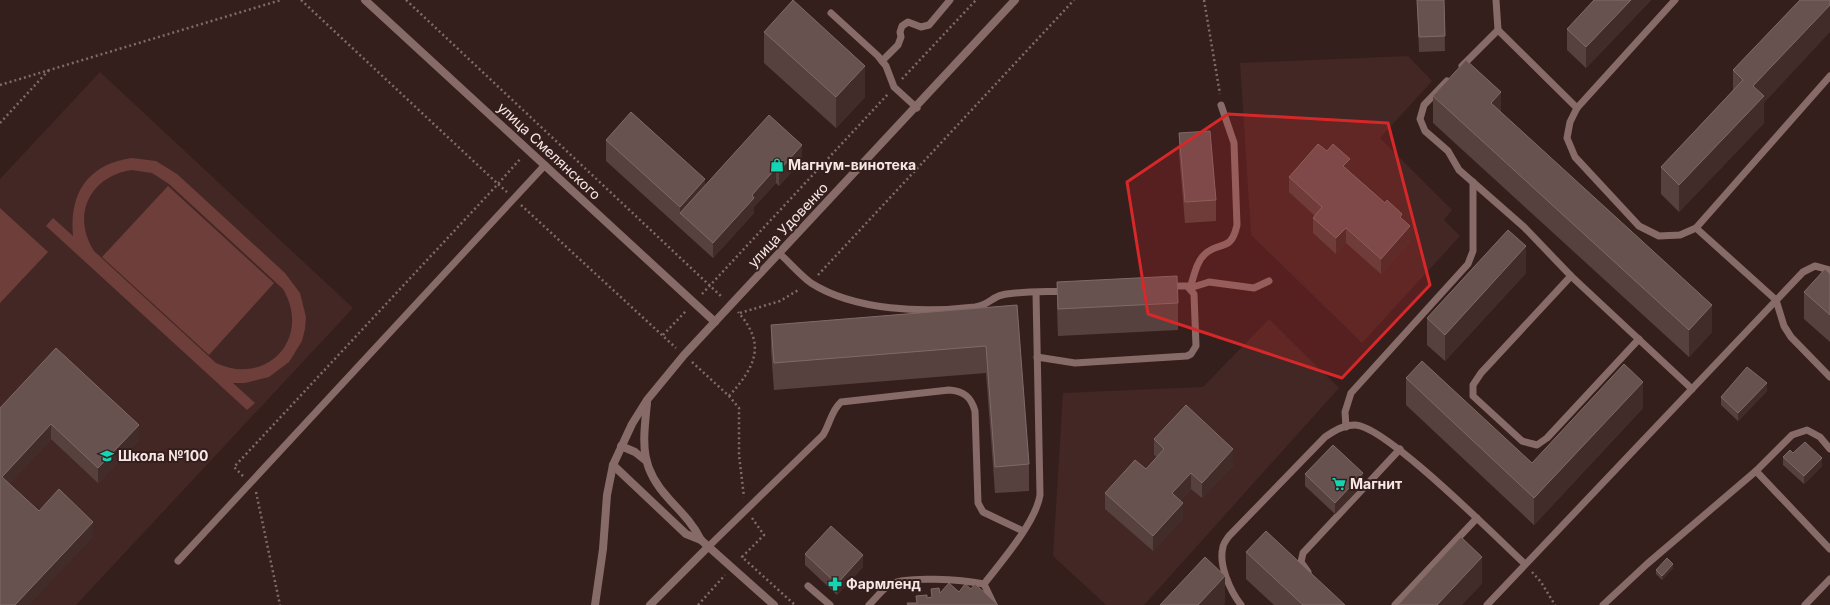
<svg xmlns="http://www.w3.org/2000/svg" width="1830" height="605" viewBox="0 0 1830 605" font-family="Inter,sans-serif">
<rect width="100%" height="100%" fill="#351f1d"/>
<!-- built -->
<g fill="#432724">
<polygon points="1408,56 1432,81 1380,138 1452,210 1444,220 1460,236 1362,343 1251,235 1240,63"/>
<polygon points="100,72 353,308 76,605 0,605 0,179"/>
<polygon points="1269,319 1339,388 1144,605 1106,605 1053,556 1063,393 1203,387"/>
</g>
<!-- green -->
<g fill="#6e3e3a" fill-rule="evenodd">
<path d="M132,158L156,161L177,174L285,273L300,293L306,317L305,329L302,341L289,362L269,377L245,383H233L255,403L247,410L46,226L53,218L73,236C69,193 88,164 132,158ZM132,170L152,173L169,184L283,289C312,338 267,387 216,363L94,251C71,215 90,176 132,170Z"/>
<polygon points="168,186 274,283 209,355 102,257"/>
<polygon points="0,208 48,252 0,303"/>
</g>
<g fill="none" stroke-linecap="round" stroke-linejoin="round">
<!-- path -->
<g stroke="#7f6b69" stroke-width="2.5" stroke-dasharray="2 3" stroke-linecap="butt">
<polyline points="301,0 498,184 521,158"/>
<polyline points="406,0 723,298"/>
<polyline points="1204,0 1220,94"/>
<polyline points="902,79 976,0"/>
<polyline points="0,85 281,0"/>
<polyline points="0,123 49,70"/>
<polyline points="521,205 676,348"/>
<polyline points="818,275 1074,0"/>
<polyline points="702,294 888,94"/>
<polyline points="740,313 780,301 800,289"/>
<polyline points="663,335 686,311"/>
<polyline points="692,362 729,396 739,408 739,455 744,497"/>
<path d="M729,396C755,367 767,345 738,312"/>
<polyline points="243,476 234,467 498,184 507,192"/>
<polyline points="256,492 280,605"/>
<polyline points="752,518 764,535 742,557 795,605"/>
<polyline points="1532,572 1541,582 1555,605"/>
<polyline points="698,605 725,575"/>
</g>
<!-- lane -->
<g stroke="#866b68" stroke-width="7">
<polyline points="1496,0 1498,30 1577,108"/>
<polyline points="1675,0 1577,108 1570,122 1567,138 1575,157 1639,226 1659,236 1680,235 1696,228"/>
<polyline points="831,13 878,56 886,66 894,87 917,108"/>
<polyline points="882,61 898,45 901,37 900,32 902,26 908,22 921,27 929,25 950,0"/>
<polyline points="1462,66 1498,30"/>
<polyline points="1830,76 1696,228 1776,300 1784,326 1791,337 1830,377"/>
<polyline points="1447,81 1424,105 1420,119 1425,131 1448,151 1459,170 1524,227 1571,276 1692,389"/>
<path d="M780,254C790,263 800,275 811,283C855,311 924,313 975,307C989,305 992,297 1002,295C1018,291 1049,292 1066,291"/>
<polyline points="1571,276 1481,373 1473,385 1473,396 1522,441 1537,445 1547,438 1639,339"/>
<path d="M1190,288C1194,277 1196,262 1205,254C1220,240 1231,253 1237,225L1234,143L1221,105"/>
<polyline points="1190,288 1209,282 1254,288 1269,281"/>
<polyline points="1037,357 1075,363 1187,356 1191,354 1196,346 1194,294 1187,286 1169,286"/>
<polyline points="1346,427 1345,412 1351,393 1468,264 1473,251 1473,182"/>
<polyline points="1756,471 1830,549"/>
<path d="M708,547L823,435C830,424 831,411 841,402L949,390C964,391 971,397 975,411L978,503L983,512L1023,531"/>
<polyline points="178,561 545,165"/>
<polyline points="1308,572 1301,562 1303,553 1400,449"/>
<polyline points="808,586 830,605"/>
<path d="M869,605C875,599 882,590 889,585C905,575 964,580 984,584"/>
<path d="M994,605L984,584C1001,562 1036,522 1040,495L1036,293"/>
<path d="M1241,605C1231,592 1218,565 1223,547C1223,544 1227,539 1229,536L1325,437C1334,431 1343,425 1355,425C1385,425 1498,539 1525,564"/>
<polyline points="1395,605 1477,518"/>
<polyline points="1487,605 1803,272 1815,266 1830,270"/>
<polyline points="1603,605 1647,564 1756,471 1792,435 1807,430 1820,437 1830,449"/>
<polyline points="1805,605 1830,579"/>
</g>
<!-- street -->
<g stroke="#866b68" stroke-width="8">
<polyline points="365,0 715,322"/>
<path d="M647,403C643,444 639,467 669,499C682,513 693,524 701,540L774,605"/>
<polyline points="621,446 635,452 645,460"/>
<polyline points="613,465 686,534 701,540"/>
<polyline points="595,605 603,549 607,495 613,465 632,424 647,400 684,355 1015,0"/>
<polyline points="650,605 708,547"/>
</g>
</g>
<!-- wall -->
<g fill="#57413e">
<polygon points="1417,0 1444,0 1445,51 1419,52"/>
<polygon points="1594,0 1651,0 1586,68 1567,50 1567,29"/>
<polygon points="1800,0 1764,103 1764,123 1679,212 1661,194 1661,167 1733,90 1733,70"/>
<polygon points="764,32 865,97 836,128 764,63"/>
<polygon points="1433,96 1501,112 1712,332 1689,357 1433,123"/>
<polygon points="1179,133 1216,200 1216,221 1185,223 1179,154"/>
<polygon points="606,140 705,185 802,160 779,186 776,183 754,207 754,213 713,258 606,161"/>
<polygon points="1350,172 1402,219 1410,241 1381,274 1346,243 1336,254 1313,233 1313,218 1315,216 1289,192 1289,177"/>
<polygon points="1526,273 1445,361 1427,345 1427,318"/>
<polygon points="1830,274 1830,342 1804,319 1804,292"/>
<polygon points="1057,282 1178,303 1178,330 1058,336 1057,309"/>
<polygon points="1017,305 1029,464 1029,491 995,493 986,373 774,390 771,351 771,325"/>
<polygon points="1406,378 1532,463 1643,408 1534,525 1406,405"/>
<polygon points="1767,391 1738,421 1721,405 1721,397"/>
<polygon points="0,408 139,440 98,483 51,439 9,484 39,511 93,537 0,605"/>
<polygon points="1154,439 1233,465 1202,498 1191,489 1180,500 1183,518 1153,551 1105,509 1105,493 1146,469 1157,457 1154,455"/>
<polygon points="1783,457 1822,466 1804,484 1783,465"/>
<polygon points="1305,474 1363,485 1335,514 1305,486"/>
<polygon points="1246,552 1345,605 1274,605 1246,579"/>
<polygon points="805,554 863,567 837,595 805,565"/>
<polygon points="1673,568 1662,580 1656,574 1656,570"/>
</g>
<!-- shaded-wall -->
<g fill="#422c29">
<polygon points="1631,0 1651,0 1586,68 1586,47"/>
<polygon points="1830,5 1830,32 1764,103 1764,123 1679,212 1679,185 1753,86"/>
<polygon points="865,66 865,97 836,128 836,97"/>
<polygon points="1501,92 1501,119 1491,103"/>
<polygon points="802,145 802,160 779,186 779,171"/>
<polygon points="1350,159 1350,174 1343,166"/>
<polygon points="776,168 776,183 754,207 754,213 713,258 713,243 752,195"/>
<polygon points="705,179 705,200 680,213 680,228 680,207"/>
<polygon points="1410,226 1410,241 1381,274 1381,259"/>
<polygon points="1346,228 1346,243 1336,254 1336,238"/>
<polygon points="1526,246 1526,273 1445,361 1445,335"/>
<polygon points="1712,305 1712,332 1689,357 1689,330"/>
<polygon points="1643,382 1643,408 1534,525 1534,498"/>
<polygon points="1767,383 1767,391 1738,421 1738,413"/>
<polygon points="51,424 51,439 2,492 2,477"/>
<polygon points="139,425 139,440 98,483 98,468"/>
<polygon points="1233,449 1233,465 1202,498 1202,483"/>
<polygon points="1822,458 1822,466 1804,484 1804,476"/>
<polygon points="1191,473 1191,489 1172,508 1172,493"/>
<polygon points="1363,473 1363,485 1335,514 1335,503"/>
<polygon points="1183,503 1183,518 1153,551 1153,536"/>
<polygon points="93,522 93,537 29,605 15,605"/>
<polygon points="863,555 863,567 837,595 837,584"/>
<polygon points="1482,557 1482,584 1462,605 1437,605"/>
<polygon points="1673,564 1673,568 1662,580 1662,576"/>
<polygon points="1225,576 1225,603 1224,605 1198,605"/>
</g>
<!-- building -->
<g fill="#685250" stroke="#7e6a67">
<polygon points="793,0 865,66 836,97 764,32"/>
<polygon points="1417,0 1444,0 1445,36 1419,37"/>
<polygon points="1594,0 1631,0 1586,47 1567,29"/>
<polygon points="1800,0 1830,0 1830,5 1753,86 1764,96 1679,185 1661,167 1743,80 1733,70"/>
<polygon points="1466,60 1501,92 1491,103 1712,305 1689,330 1433,96"/>
<polygon points="631,112 705,179 680,207 606,140"/>
<polygon points="769,115 802,145 779,171 776,168 752,195 754,198 713,243 680,213"/>
<polygon points="1210,131 1216,200 1185,202 1179,133"/>
<polygon points="1318,144 1327,151 1333,144 1350,159 1343,166 1385,203 1387,200 1402,214 1400,217 1410,226 1381,259 1346,228 1336,238 1313,218 1322,207 1289,177"/>
<polygon points="1508,230 1526,246 1445,335 1427,318"/>
<polygon points="1825,269 1830,274 1830,315 1804,292"/>
<polygon points="1177,276 1178,303 1058,309 1057,282"/>
<polygon points="1017,305 1029,464 995,467 986,346 774,363 771,325"/>
<polygon points="56,348 139,425 98,468 51,424 2,477 39,511 59,489 93,522 15,605 0,605 0,408"/>
<polygon points="1422,361 1532,463 1624,364 1643,382 1534,498 1406,378"/>
<polygon points="1747,367 1767,383 1738,413 1721,397"/>
<polygon points="1186,405 1233,449 1202,483 1191,473 1172,493 1183,503 1153,536 1105,493 1135,460 1146,469 1164,449 1154,439"/>
<polygon points="1805,442 1822,458 1804,476 1783,457 1790,450 1793,453"/>
<polygon points="1333,445 1363,473 1335,503 1305,474"/>
<polygon points="831,526 863,555 837,584 805,554"/>
<polygon points="1266,531 1345,605 1303,605 1246,552"/>
<polygon points="1461,537 1482,557 1437,605 1398,605"/>
<polygon points="1205,557 1225,576 1198,605 1160,605"/>
<polygon points="1667,558 1673,564 1662,576 1656,570"/>
<polygon points="949,583 959,592 965,584 971,589 975,584 998,605 908,605 907,603 917,603 916,596 927,595 927,598 932,597 931,589 939,588 940,593"/>
</g>
<!-- marked area -->
<path fill="#d62828" fill-opacity="0.2" stroke="#d62828" stroke-width="3" stroke-linejoin="round" d="M1228,114L1388,123L1430,285L1342,378L1148,314L1127,182Z"/>
<!-- icons -->
<defs>
<g id="shop-bare" transform="scale(1.08)"><path d="M-5-2.5h2.3a2.7 3.5 0 0 1 5.4 0H5L5.5 6h-11ZM-1.5-2.5h3a1.5 2.3 0 0 0-3 0Z" fill="#14d5b3" stroke="#351f1d" stroke-width="2.5" paint-order="stroke"/></g>
<g id="school-bare" transform="scale(1.08)"><path d="M0-5L7-2L0 1L-7-2ZM-4 1L0 2.5L4 1V4Q0 6-4 4Z" fill="#14d5b3" stroke="#351f1d" stroke-width="2.5" paint-order="stroke"/></g>
<g id="supermarket-bare" transform="scale(1.08)"><path d="M-6-5.5h2.5l.6 2H6L4.5 2H-2.5L-4.4-4H-6ZM-1.5 3.2a1.3 1.3 0 1 0 .1 0ZM3 3.2a1.3 1.3 0 1 0 .1 0Z" fill="#14d5b3" stroke="#351f1d" stroke-width="2.5" paint-order="stroke"/></g>
<g id="pharmacy-bare" transform="scale(1.08)"><path d="M-2-6h4v4h4v4h-4v4h-4v-4h-4v-4h4Z" fill="#14d5b3" stroke="#351f1d" stroke-width="2.5" paint-order="stroke"/></g>
</defs>
<g fill-rule="evenodd">
<use href="#shop-bare" x="777" y="165"/>
<use href="#school-bare" x="107" y="456"/>
<use href="#supermarket-bare" x="1339" y="484"/>
<use href="#pharmacy-bare" x="835" y="584"/>
</g>
<g text-anchor="middle" stroke-width="4" stroke-linejoin="round" paint-order="stroke">
<!-- street labels -->
<g font-size="14" fill="#f6e7e5" stroke="#351f1d">
<text transform="translate(549 151) rotate(43)" y="5">улица Смелянского</text>
<text transform="translate(788 225) rotate(-47)" y="5">улица Удовенко</text>
</g>
<!-- poi labels -->
<g font-size="14" font-weight="bold" fill="#f6e7e5" stroke="#351f1d" text-anchor="start">
<text x="788" y="170">Магнум-винотека</text>
<text x="118" y="461">Школа №100</text>
<text x="1350" y="489">Магнит</text>
<text x="846" y="589">Фармленд</text>
</g>
</g>
</svg>
